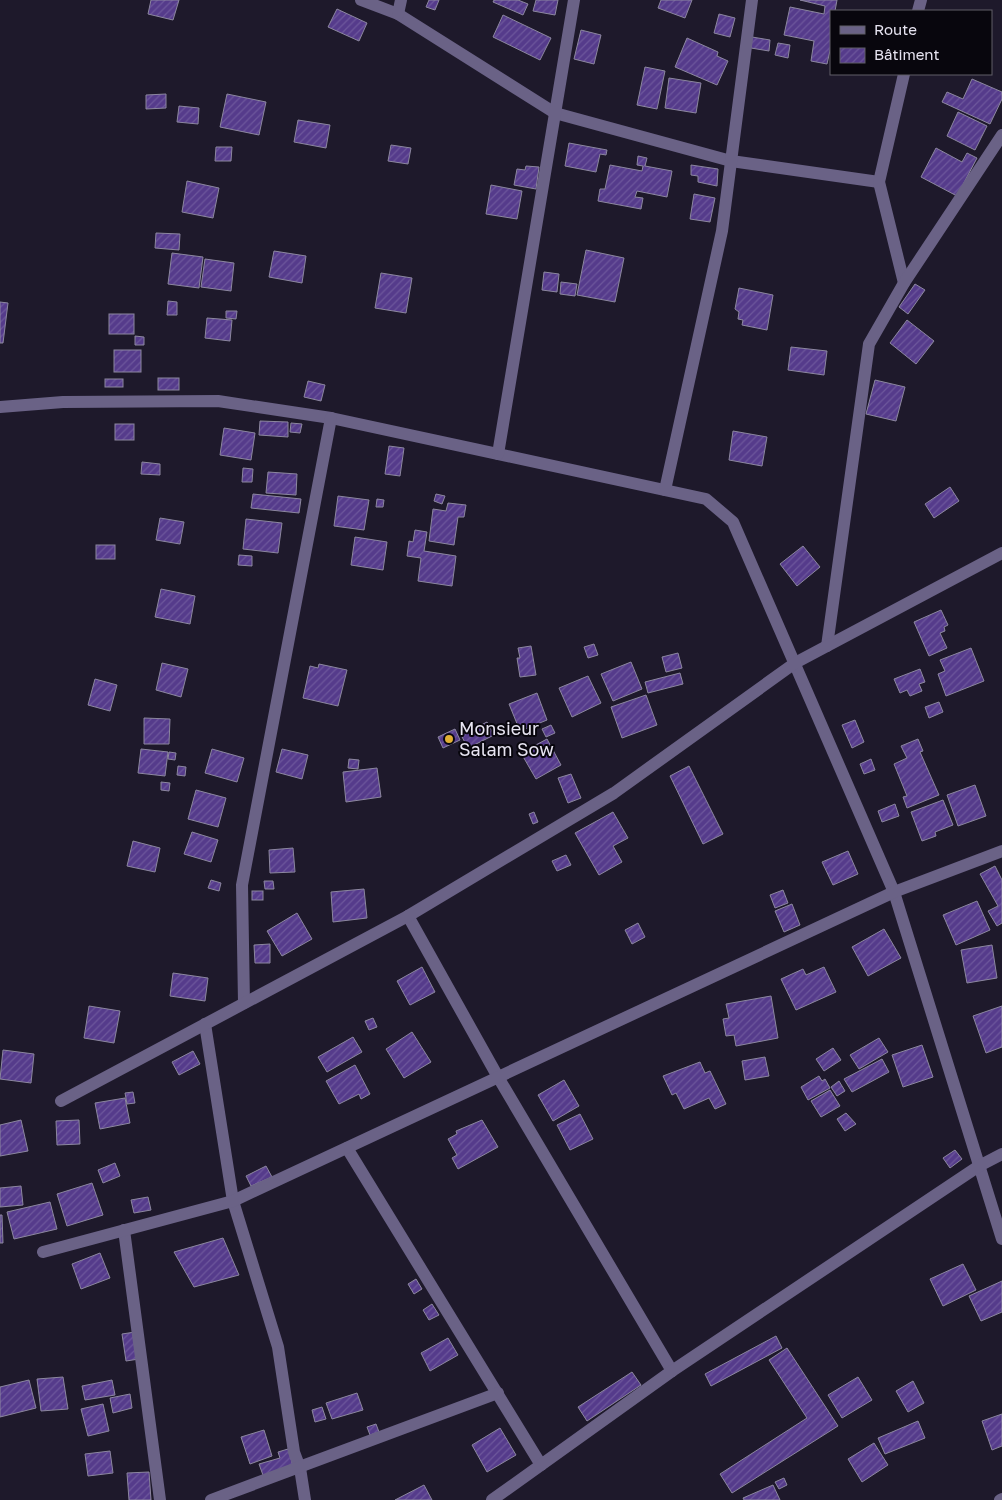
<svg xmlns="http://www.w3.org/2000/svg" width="1002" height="1500" viewBox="0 0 1002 1500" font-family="'Golos Text',sans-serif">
<defs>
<pattern id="building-hatch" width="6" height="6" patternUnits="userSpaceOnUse" patternTransform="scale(1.25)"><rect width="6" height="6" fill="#553b8b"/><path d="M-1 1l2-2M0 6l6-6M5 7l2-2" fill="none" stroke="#6d579c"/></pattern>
</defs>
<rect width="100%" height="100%" fill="#1e192b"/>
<!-- building -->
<g fill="url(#building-hatch)" stroke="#8c879f">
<polygon points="151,0 179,0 173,20 148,14"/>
<polygon points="429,0 439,0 435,10 426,7"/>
<polygon points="494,0 518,0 528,4 523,15 493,2"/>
<polygon points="536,0 558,0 555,15 533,11"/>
<polygon points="661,0 692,0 685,18 658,8"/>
<polygon points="800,0 837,0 835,11 831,11 831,46 827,64 811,61 814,41 784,35 790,7 824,14 825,6"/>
<polygon points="337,9 367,23 359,41 328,27"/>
<polygon points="719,14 735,18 730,37 714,33"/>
<polygon points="503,15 551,38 540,60 493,37"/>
<polygon points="581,30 601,35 594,64 574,59"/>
<polygon points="752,37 770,40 769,51 751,48"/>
<polygon points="687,38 718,52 717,56 728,61 717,85 675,67"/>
<polygon points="778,43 790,45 788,58 775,55"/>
<polygon points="645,67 665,71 657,109 637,105"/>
<polygon points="669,78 701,83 696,113 665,108"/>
<polygon points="972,79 1002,92 1002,99 990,124 942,102 947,92 963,99"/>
<polygon points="166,94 166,108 146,109 146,95"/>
<polygon points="227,94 266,102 259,135 220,127"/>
<polygon points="179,106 199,108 198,124 177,122"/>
<polygon points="958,112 987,126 975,150 947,136"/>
<polygon points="298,120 330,125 326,148 294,142"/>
<polygon points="569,143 607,150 606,155 600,154 596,172 565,166"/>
<polygon points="391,145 411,148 408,164 388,161"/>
<polygon points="216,147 232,147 231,161 215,161"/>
<polygon points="936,148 962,162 967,153 977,158 957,196 921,177"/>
<polygon points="638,156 647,158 645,166 672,171 667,197 637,191 635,197 643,198 641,209 598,201 600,189 605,189 610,165 642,171 643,166 637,165"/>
<polygon points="691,165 718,169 717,186 698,182 698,176 691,175"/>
<polygon points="526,166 539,167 536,189 514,185 517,169 525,170"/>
<polygon points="187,181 219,188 213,218 182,212"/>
<polygon points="491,185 522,191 517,219 486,214"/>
<polygon points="694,194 715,198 710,222 690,219"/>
<polygon points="156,233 180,234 179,250 155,248"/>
<polygon points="586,250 624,258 615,302 577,295"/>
<polygon points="274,251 306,256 302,283 269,277"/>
<polygon points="172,253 203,257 199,288 168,284"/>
<polygon points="205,259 234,263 231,291 201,287"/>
<polygon points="544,272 559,274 557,292 542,290"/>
<polygon points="381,273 412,278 406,313 375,308"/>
<polygon points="561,282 577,284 575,296 560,294"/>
<polygon points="915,284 925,290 908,314 899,307"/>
<polygon points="739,288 773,295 767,330 742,325 743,320 738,319 739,312 735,309"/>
<polygon points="168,301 177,302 177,315 167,315"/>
<polygon points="0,302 8,303 3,343 0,343"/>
<polygon points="226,311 237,311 236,319 226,318"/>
<rect x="109" y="314" width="25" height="20"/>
<polygon points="207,318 232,320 230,341 205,338"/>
<polygon points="907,320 934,341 916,364 890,343"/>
<polygon points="135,336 144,337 144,345 135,345"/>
<polygon points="791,347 827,351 824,375 788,370"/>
<rect x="114" y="350" width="27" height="22"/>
<rect x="158" y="378" width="21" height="12"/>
<rect x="105" y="379" width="18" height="8"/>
<polygon points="875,380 905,387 896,421 866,414"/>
<polygon points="308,381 325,385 321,401 304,397"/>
<polygon points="260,421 288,422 288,437 259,435"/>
<polygon points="291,423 302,424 300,433 290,432"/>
<rect x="115" y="424" width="19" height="16"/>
<polygon points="224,428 255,433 251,460 220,455"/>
<polygon points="733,431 767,437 762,466 729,460"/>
<polygon points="389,446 404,448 400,476 385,474"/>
<polygon points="142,462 160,464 160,475 141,474"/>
<polygon points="243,468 253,469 252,482 242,482"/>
<polygon points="268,472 297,474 296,495 266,493"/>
<polygon points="950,487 959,501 934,518 925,504"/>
<polygon points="253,494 301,499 299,513 251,508"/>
<polygon points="436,494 445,496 442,504 434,501"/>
<polygon points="338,496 369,500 364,530 334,526"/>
<polygon points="377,499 384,500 383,507 376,507"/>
<polygon points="448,503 466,505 464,517 458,517 454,545 429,541 433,509 446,511"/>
<polygon points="160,518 184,522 180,544 156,540"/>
<polygon points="246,519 282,523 278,553 243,549"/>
<polygon points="415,530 427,532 424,551 456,556 452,586 418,581 421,558 407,556 409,541 413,542"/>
<polygon points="355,537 387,542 383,570 351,565"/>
<rect x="96" y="545" width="19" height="14"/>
<polygon points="803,546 820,567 797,586 780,564"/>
<polygon points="239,555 252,556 252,566 238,565"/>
<polygon points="161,589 195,596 190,624 155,617"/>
<polygon points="941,610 948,625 944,627 945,631 940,633 947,648 929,656 914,622"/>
<polygon points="594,644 598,655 588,658 584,647"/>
<polygon points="531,646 536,675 520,677 517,658 520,658 518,648"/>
<polygon points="971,648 984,681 946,696 938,674 945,671 940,660"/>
<polygon points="678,653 682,668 666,672 662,657"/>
<polygon points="631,662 642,689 613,701 601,674"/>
<polygon points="162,663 188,669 181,697 156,690"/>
<polygon points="319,664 347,670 338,706 303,698 310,666 318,668"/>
<polygon points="920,669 925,682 919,684 922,691 910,696 907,690 900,693 894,679"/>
<polygon points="680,673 683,684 648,693 645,682"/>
<polygon points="588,676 601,703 572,717 559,688"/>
<polygon points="95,679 117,685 110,711 88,705"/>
<polygon points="537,693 547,720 520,731 509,704"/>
<polygon points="646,695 657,725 622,738 611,707"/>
<polygon points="939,702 943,712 929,718 925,707"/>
<polygon points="144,718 170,719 169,744 144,744"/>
<polygon points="855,720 864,742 852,748 842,725"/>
<polygon points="487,722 494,735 468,748 461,735"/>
<polygon points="551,725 555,733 546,737 542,729"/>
<polygon points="455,729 460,740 443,748 438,737"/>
<polygon points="547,739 561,765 536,779 521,753"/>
<polygon points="918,739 923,751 920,752 939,795 907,808 903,797 907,796 894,764 907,758 901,746"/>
<polygon points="141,749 168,752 165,776 138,773"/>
<polygon points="212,749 244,758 237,782 205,773"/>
<polygon points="282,749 308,755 302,779 276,772"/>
<polygon points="169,752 176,753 175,760 168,759"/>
<polygon points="349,759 359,760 358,769 348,768"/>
<polygon points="871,759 875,770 864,774 860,764"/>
<polygon points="178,766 186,767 185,776 177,775"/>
<polygon points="689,766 723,834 703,844 670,776"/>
<polygon points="377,768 381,797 346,802 343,772"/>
<polygon points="571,774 581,798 568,803 558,778"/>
<polygon points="161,782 170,783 169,791 161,790"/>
<polygon points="975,785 986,816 958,826 947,795"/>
<polygon points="196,790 226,798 218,827 188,819"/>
<polygon points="943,800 953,825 935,832 936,836 922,841 911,812"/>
<polygon points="895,804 899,816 882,822 878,811"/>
<polygon points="534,812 538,822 533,824 529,814"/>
<polygon points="613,812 628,838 613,846 622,862 599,875 575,833"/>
<polygon points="192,832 218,840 211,862 184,854"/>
<polygon points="133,841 160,848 155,872 127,866"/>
<polygon points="293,848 295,872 270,873 269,850"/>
<polygon points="848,851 858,874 833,885 822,862"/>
<polygon points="566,855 571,865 557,871 552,861"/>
<polygon points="995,866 1002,880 1002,923 997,926 988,911 998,906 980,874"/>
<polygon points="211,880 221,883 219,891 208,888"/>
<polygon points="264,881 273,881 274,889 265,889"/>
<polygon points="364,889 367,918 333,922 331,892"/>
<polygon points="783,890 788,903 775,908 770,895"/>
<rect x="252" y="891" width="11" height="9"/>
<polygon points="977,901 990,930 956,945 943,915"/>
<polygon points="792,904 800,925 784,932 775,911"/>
<polygon points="297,913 312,939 282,956 267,931"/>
<polygon points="638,923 645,937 632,944 625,930"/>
<polygon points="884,929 901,958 868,976 852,947"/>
<polygon points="270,944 270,963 255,963 254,945"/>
<polygon points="992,945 997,978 967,983 961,950"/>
<polygon points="422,967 435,992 410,1005 397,981"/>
<polygon points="824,967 836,992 796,1010 781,979 803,969 806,975"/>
<polygon points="173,973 208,978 205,1001 170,996"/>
<polygon points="771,996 778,1038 736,1046 734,1035 726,1036 723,1019 729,1018 726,1004"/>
<polygon points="89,1006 120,1011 114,1043 84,1038"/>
<polygon points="1002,1006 1002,1047 986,1053 973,1016"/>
<polygon points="373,1018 377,1027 369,1030 365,1021"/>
<polygon points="412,1032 431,1062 404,1078 386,1049"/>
<polygon points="353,1037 362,1052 327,1072 318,1057"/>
<polygon points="879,1038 888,1052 859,1069 850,1055"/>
<polygon points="922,1045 933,1077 903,1087 892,1055"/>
<polygon points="833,1048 841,1060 824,1071 816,1059"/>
<polygon points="3,1050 34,1054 31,1083 0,1079"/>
<polygon points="193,1051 200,1064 179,1075 172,1062"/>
<polygon points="765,1057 769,1076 745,1080 742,1061"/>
<polygon points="882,1059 889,1072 852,1092 844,1079"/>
<polygon points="700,1062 705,1073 710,1071 726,1104 715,1109 709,1098 684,1109 676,1093 672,1095 663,1076"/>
<polygon points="355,1065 370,1094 361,1099 359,1094 339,1104 326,1081"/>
<polygon points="819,1076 822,1081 825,1079 830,1088 808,1100 801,1087"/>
<polygon points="564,1080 579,1106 553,1121 538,1095"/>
<polygon points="839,1081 845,1091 837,1096 831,1087"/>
<polygon points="830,1090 840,1106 821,1117 811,1101"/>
<polygon points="133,1092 135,1103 127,1104 125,1093"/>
<polygon points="125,1098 130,1123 100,1129 95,1103"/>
<polygon points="846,1113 856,1124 845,1131 837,1119"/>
<polygon points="580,1114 593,1139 570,1150 557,1125"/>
<polygon points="21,1120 28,1151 0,1156 0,1125"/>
<polygon points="79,1120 80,1144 57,1145 56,1121"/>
<polygon points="482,1120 498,1147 458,1169 452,1158 457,1155 448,1139 457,1134 456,1131"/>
<polygon points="955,1150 962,1159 950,1168 943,1158"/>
<polygon points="115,1163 120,1176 103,1183 98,1170"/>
<polygon points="266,1166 272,1177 251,1186 246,1176"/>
<polygon points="92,1183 103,1215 67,1226 57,1194"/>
<polygon points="21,1186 23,1205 0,1207 0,1188"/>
<polygon points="148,1197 151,1210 134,1213 131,1200"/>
<polygon points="50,1202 57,1229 14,1239 7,1212"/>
<polygon points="0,1215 2,1215 3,1243 0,1243"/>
<polygon points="223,1238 239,1275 194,1287 174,1252"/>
<polygon points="100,1253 110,1278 81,1289 72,1264"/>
<polygon points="963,1264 976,1290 943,1306 930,1279"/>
<polygon points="416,1279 422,1289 414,1294 408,1284"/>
<polygon points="1002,1281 1002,1312 981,1321 969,1296"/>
<polygon points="432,1304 439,1315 429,1320 423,1310"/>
<polygon points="135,1332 139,1359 126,1361 122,1334"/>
<polygon points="776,1336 782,1348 711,1386 705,1374"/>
<polygon points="448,1338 458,1355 430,1371 421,1353"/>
<polygon points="787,1348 838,1426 732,1493 720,1474 807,1418 769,1360"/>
<polygon points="632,1372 641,1385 587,1421 578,1407"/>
<polygon points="63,1377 68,1409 41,1411 37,1379"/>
<polygon points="858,1377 872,1400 842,1418 828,1395"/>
<polygon points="29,1380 36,1408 0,1417 0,1387"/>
<polygon points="112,1380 115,1395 85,1400 82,1386"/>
<polygon points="913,1381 924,1403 908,1412 896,1391"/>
<polygon points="357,1393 363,1410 332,1419 326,1403"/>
<polygon points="130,1394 132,1408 113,1413 110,1398"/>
<polygon points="103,1404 109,1431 88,1436 81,1409"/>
<polygon points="322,1407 326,1419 315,1422 312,1410"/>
<polygon points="1002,1414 1002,1446 992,1450 982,1421"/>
<polygon points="918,1421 925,1438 885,1454 878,1438"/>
<polygon points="376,1424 379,1432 370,1435 367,1427"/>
<polygon points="500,1428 516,1455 487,1472 472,1445"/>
<polygon points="264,1430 272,1456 250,1464 241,1437"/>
<polygon points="874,1443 888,1465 862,1482 848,1459"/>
<polygon points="288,1449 294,1469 264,1478 259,1464 280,1458 278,1452"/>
<polygon points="110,1451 113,1473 88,1476 85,1454"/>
<polygon points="149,1472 151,1500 129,1500 127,1473"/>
<polygon points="784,1478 787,1485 779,1489 775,1482"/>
<polygon points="424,1485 432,1500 395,1500"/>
<polygon points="773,1485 780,1500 744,1500 743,1498"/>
</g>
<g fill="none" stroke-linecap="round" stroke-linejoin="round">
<!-- minor -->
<g stroke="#6a6286" stroke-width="12">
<polyline points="361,0 398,14 555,113 731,161 879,182"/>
<polyline points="918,11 921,0"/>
<polyline points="398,14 401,0"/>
<polyline points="904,74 879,182 904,283"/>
<polyline points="0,407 63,402 218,401 331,418 706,499 733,522 894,892 1002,1239"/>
<polyline points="498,454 574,0"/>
<polyline points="665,490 722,231 752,0"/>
<polyline points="827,646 869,344 904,283 1002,135"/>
<polyline points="408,916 498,1077 672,1371"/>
<polyline points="244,1003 242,885 331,418"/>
<polyline points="205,1024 233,1201 278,1347 294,1452 300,1468 305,1500"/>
<polyline points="61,1101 408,916 614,793 795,663 1002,553"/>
<polyline points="347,1148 541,1465"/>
<polyline points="124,1230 160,1500"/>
<polyline points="43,1252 233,1201 894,892 1002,851"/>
<polyline points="211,1500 498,1393"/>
<polyline points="492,1500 672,1371 979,1166 1002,1154"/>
<polyline points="1000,1500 1002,1499"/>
</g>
</g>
<!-- markers -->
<circle fill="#e1af34" stroke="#08060d" stroke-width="2" cx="449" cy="739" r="5"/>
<g text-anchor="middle" stroke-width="4" stroke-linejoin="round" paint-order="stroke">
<!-- poi labels -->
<g font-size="18" fill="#e7e4f1" stroke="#08060d" text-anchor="start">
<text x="459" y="735">Monsieur<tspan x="459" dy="21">Salam Sow</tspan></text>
</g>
</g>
<!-- legend -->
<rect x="830" y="10" width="162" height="65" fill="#08060d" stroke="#615f68"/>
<rect x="840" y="26" width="25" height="8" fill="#6a6286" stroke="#615f68"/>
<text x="874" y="35" font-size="15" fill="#e7e4f1">Route</text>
<rect x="840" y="48" width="25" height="15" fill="url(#building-hatch)" stroke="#615f68"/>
<text x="874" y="60" font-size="15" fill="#e7e4f1">Bâtiment</text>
</svg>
